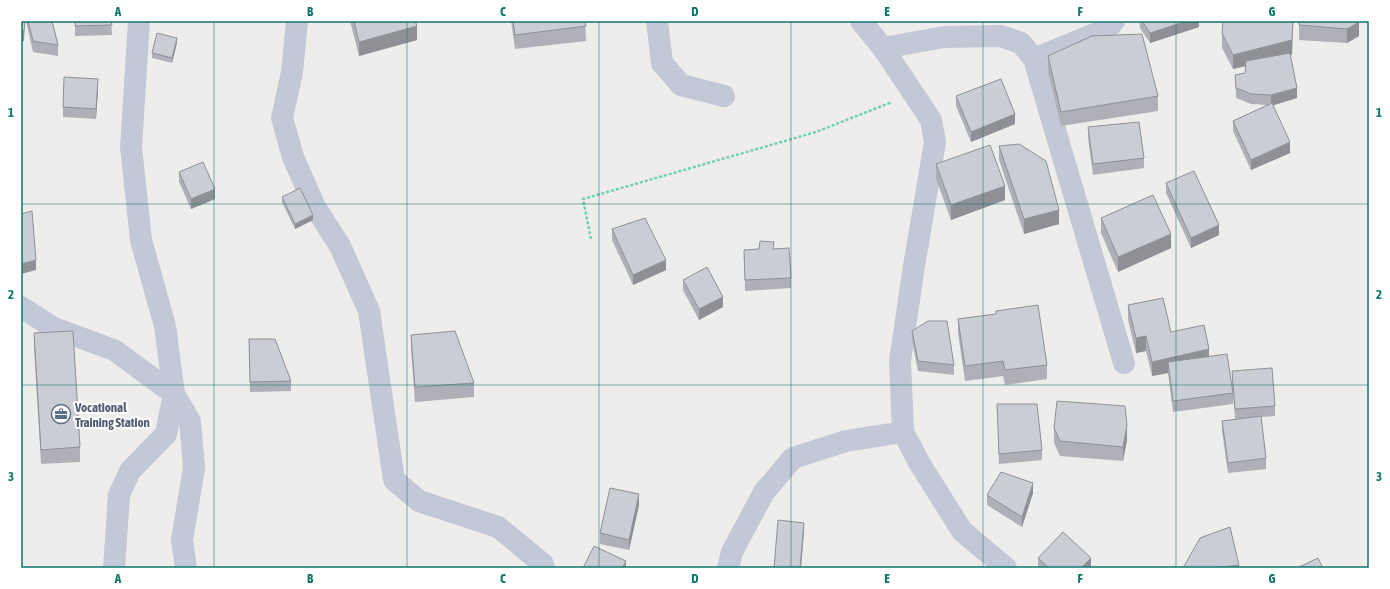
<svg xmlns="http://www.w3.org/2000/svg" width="1390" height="589" viewBox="0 0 1390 589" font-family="'Asap Condensed',sans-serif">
<rect width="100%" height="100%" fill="#efedec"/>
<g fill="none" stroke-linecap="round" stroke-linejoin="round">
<!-- path -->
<polyline stroke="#6dd1b3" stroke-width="2.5" stroke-dasharray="3 2" stroke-linecap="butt" points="591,239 583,199 816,132 892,102"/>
<!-- minor -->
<g stroke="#c2c8d5" stroke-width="22">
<polyline points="297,21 292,72 282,118 293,157 315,207 340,246 369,311 394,480 419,501 498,527 543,564 544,568"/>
<polyline points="657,21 662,63 681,85 724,96"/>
<polyline points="861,21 883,48 931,120 935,142 914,266 900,361 903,432 920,464 962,531 1006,568"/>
<polyline points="883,48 944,37 1001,36 1021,43 1034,59 1124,363"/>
<polyline points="1034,59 1107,29 1114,21"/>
<polyline points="21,307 54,328 114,350 174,394 190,421 194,468 182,540 186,568"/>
<polyline points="114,568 119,495 130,471 166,434 174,394 165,326 141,240 131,147 139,21"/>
<polyline points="728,568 732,552 764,492 793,458 846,441 903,432"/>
</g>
</g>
<!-- wall -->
<g fill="#afb0b7">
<polygon points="26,21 52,21 58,45 58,56 33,52"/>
<polygon points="75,21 111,21 112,35 75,36"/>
<polygon points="350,21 415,21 417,40 359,56"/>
<polygon points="511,21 585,21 586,41 515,49"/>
<polygon points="1139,21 1199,21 1199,27 1150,43 1140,28"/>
<polygon points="1293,21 1292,55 1290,55 1297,98 1273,105 1290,153 1251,170 1233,131 1233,121 1267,105 1251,104 1236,98 1235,75 1245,73 1246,66 1233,69 1222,48 1222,33"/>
<polygon points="1359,21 1359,36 1347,43 1299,40 1299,25"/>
<polygon points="177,43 172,63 152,58 152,53"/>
<polygon points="1048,56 1158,96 1158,111 1061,126 1048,71"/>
<polygon points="98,89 96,119 63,117 63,107"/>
<polygon points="956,96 1015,124 971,142 956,106"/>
<polygon points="1088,127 1144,158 1144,168 1093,175 1088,138"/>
<polygon points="999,146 1059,224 1024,234 999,160"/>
<polygon points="936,164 1005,200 951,220 936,179"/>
<polygon points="179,172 215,199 191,209 179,182"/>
<polygon points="1166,183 1219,235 1191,248 1166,193"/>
<polygon points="282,197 313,220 295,229 282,202"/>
<polygon points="1101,218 1171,248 1118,272 1101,233"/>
<polygon points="612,229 666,270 633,285 612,240"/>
<polygon points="774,249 791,278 791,288 745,291 744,250"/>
<polygon points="683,280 723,307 699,320 683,290"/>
<polygon points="1128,305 1209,357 1233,393 1233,404 1173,412 1168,373 1152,376 1146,351 1136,353 1128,320"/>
<polygon points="996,311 1047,365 1047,379 1005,385 1003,376 965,381 958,333 958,319 996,314"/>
<polygon points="912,331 954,365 954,375 918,371 912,341"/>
<polygon points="34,333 80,447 80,462 41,464 34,348"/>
<polygon points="411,335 474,383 474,397 415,402 411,349"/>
<polygon points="249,339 291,381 291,391 250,392"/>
<polygon points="1232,371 1275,406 1275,416 1261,417 1266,458 1266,469 1228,473 1222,431 1222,421 1244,418 1235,419 1232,381"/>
<polygon points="997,404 1042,450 1042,460 999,464"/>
<polygon points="1054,428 1127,440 1123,461 1060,456 1054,443"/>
<polygon points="1033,493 1022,527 987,505 987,495"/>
<polygon points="639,505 629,550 600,544 600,533"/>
<polygon points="1038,558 1091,568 1038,568"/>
<polygon points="1239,565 1239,568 1183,568"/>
</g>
<!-- shaded-wall -->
<g fill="#8e9095">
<polygon points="25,21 24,41 21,42 21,32"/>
<polygon points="1187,21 1199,21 1199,27 1150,43 1150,33"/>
<polygon points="1293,21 1292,55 1233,69 1233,55"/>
<polygon points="1359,22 1359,36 1347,43 1347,29"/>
<polygon points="417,26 417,40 359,56 359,42"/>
<polygon points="177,38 177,43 172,63 172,58"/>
<polygon points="98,79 98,89 96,119 96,109"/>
<polygon points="1297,88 1297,98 1271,106 1271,95"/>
<polygon points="1015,114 1015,124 971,142 971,132"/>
<polygon points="1290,142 1290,153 1251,170 1251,160"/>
<polygon points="1005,186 1005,200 951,220 951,205"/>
<polygon points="215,189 215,199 191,209 191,199"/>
<polygon points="1059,210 1059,224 1024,234 1024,219"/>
<polygon points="313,215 313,220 295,229 295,224"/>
<polygon points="1219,225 1219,235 1191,248 1191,238"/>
<polygon points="1171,234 1171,248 1118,272 1118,257"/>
<polygon points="36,260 36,270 21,274 21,264"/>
<polygon points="666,260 666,270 633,285 633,275"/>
<polygon points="723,297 723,307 699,320 699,309"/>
<polygon points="1146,336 1146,351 1136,353 1136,338"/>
<polygon points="1209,349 1209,364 1168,362 1168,373 1152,376 1152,362"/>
<polygon points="1127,425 1127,440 1123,461 1123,447"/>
<polygon points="1033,483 1033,493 1022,527 1022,517"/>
<polygon points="639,494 639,505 629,550 629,540"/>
<polygon points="804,523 804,533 801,568 800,568"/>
<polygon points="1091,558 1091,568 1081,568"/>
<polygon points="626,561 626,568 622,568"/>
</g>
<!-- building -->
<g fill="#cbcdd5" stroke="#8e9095">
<polygon points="21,21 25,21 24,31 21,32"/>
<polygon points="28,21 52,21 58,45 33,41"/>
<polygon points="75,21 111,21 112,25 75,26"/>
<polygon points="354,21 415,21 417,26 359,42"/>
<polygon points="513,21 585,21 586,26 515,35"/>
<polygon points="1142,21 1187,21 1150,33"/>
<polygon points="1223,21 1293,21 1292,40 1233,55 1222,33"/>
<polygon points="1299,21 1359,21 1359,22 1347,29 1299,25"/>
<polygon points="157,33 177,38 172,58 152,53"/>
<polygon points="1142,34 1158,96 1061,112 1048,56 1092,36"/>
<polygon points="1290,53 1297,88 1271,95 1251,94 1236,88 1235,75 1245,73 1246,61"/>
<polygon points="64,77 98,79 96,109 63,107"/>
<polygon points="1001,79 1015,114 971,132 956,96"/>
<polygon points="1272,103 1290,142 1251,160 1233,121"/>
<polygon points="1139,122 1144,158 1093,164 1088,127"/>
<polygon points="1019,144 1046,161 1059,210 1024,219 999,146"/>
<polygon points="990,145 1005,186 951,205 936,164"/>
<polygon points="203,162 215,189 191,199 179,172"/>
<polygon points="1194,171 1219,225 1191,238 1166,183"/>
<polygon points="300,188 313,215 295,224 282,197"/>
<polygon points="1153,195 1171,234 1118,257 1101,218"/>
<polygon points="32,211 36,260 21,264 21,214"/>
<polygon points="645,218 666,260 633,275 612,229"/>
<polygon points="760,241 774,242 773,249 789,248 791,278 745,280 744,250 759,249"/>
<polygon points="707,267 723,297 699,309 683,280"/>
<polygon points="1163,298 1171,332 1204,325 1209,349 1152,362 1146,336 1136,338 1128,305"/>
<polygon points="1038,305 1047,365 1005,370 1003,361 965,366 958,319 996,314 996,311"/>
<polygon points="928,321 947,321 954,365 918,361 912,331"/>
<polygon points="73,331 80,447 41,450 34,333"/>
<polygon points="455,331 474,383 415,387 411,335"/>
<polygon points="249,339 275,339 291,381 250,382"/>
<polygon points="1227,354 1233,393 1173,401 1168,362"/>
<polygon points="1272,368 1275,406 1235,409 1232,371"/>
<polygon points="1057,401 1125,406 1127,425 1123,447 1060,441 1054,428"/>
<polygon points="997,404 1037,404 1042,450 999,454"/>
<polygon points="1261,416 1266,458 1228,463 1222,421"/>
<polygon points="1001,472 1033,483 1022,517 987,495"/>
<polygon points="610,488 639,494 629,540 600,533"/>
<polygon points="778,520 804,523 800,568 774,568"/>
<polygon points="1230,527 1239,565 1214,568 1183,568 1200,538"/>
<polygon points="1063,532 1091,558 1081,568 1049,568 1038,558"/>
<polygon points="594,546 626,561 622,568 583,568"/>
<polygon points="1318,558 1323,568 1297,568"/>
</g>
<!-- grid -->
<path fill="none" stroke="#0f766e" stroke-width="1" stroke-opacity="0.55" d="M214,21V568M407,21V568M599,21V568M791,21V568M983,21V568M1176,21V568M21,204H1369M21,385H1369"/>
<!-- icons -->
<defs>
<g id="office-ring" transform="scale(1)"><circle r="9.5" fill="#fff" stroke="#5c6f8a" stroke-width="1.5"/><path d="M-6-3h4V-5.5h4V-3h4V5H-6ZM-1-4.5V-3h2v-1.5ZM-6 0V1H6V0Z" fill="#5c6f8a"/></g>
</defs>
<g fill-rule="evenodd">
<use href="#office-ring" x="61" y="414"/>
</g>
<g text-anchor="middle" stroke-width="4" stroke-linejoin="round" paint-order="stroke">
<!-- service labels -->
<g font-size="13" font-weight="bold" fill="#4e5e75" stroke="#fff" text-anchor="start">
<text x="75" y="412">Vocational<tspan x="75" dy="15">Training Station</tspan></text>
</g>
</g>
<!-- border -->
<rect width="1390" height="589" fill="none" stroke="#ffffff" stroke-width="44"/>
<rect x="22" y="22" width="1346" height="545" fill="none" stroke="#0f766e" stroke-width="1.5"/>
<g font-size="13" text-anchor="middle" font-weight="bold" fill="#0f766e">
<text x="118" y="16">A</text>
<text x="310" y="16">B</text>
<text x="503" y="16">C</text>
<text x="695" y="16">D</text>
<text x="887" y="16">E</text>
<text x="1080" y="16">F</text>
<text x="1272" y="16">G</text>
<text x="11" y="117">1</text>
<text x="1379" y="117">1</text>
<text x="11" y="299">2</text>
<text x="1379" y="299">2</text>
<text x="11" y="481">3</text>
<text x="1379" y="481">3</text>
<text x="118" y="583">A</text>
<text x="310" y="583">B</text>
<text x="503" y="583">C</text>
<text x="695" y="583">D</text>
<text x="887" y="583">E</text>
<text x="1080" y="583">F</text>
<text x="1272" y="583">G</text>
</g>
</svg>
